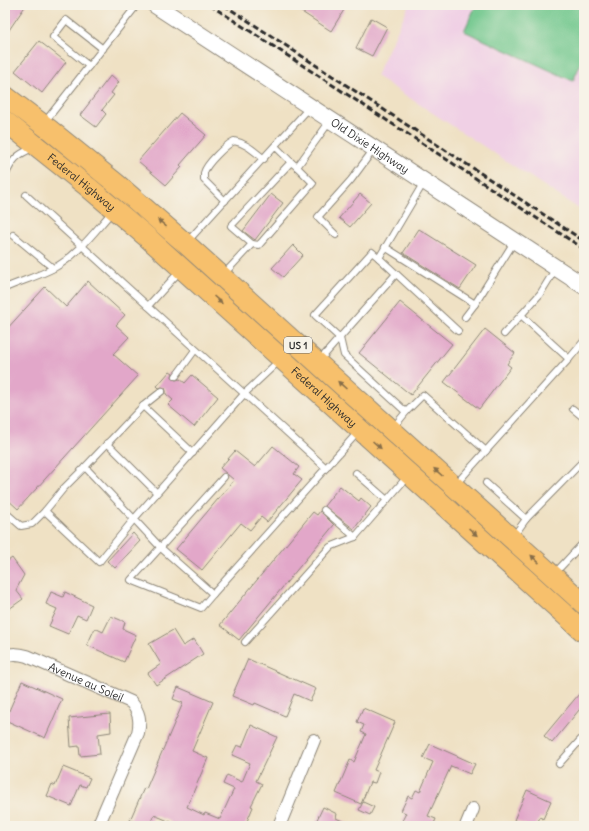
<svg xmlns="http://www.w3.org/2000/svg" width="589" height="831" viewBox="0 0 589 831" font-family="Delius,sans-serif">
<rect width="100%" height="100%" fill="#f7f3e8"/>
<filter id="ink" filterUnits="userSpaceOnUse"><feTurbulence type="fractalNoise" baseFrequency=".025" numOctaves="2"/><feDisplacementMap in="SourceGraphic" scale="8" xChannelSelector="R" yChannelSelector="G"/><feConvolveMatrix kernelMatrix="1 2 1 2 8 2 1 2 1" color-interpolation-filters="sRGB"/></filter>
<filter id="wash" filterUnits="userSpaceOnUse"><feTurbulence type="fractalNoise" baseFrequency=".012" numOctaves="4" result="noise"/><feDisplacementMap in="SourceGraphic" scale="16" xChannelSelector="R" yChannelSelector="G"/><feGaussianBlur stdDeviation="0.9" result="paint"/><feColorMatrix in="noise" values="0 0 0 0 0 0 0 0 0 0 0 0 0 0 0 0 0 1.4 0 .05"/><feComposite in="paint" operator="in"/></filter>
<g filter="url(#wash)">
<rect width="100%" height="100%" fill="#efe1c4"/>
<!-- built -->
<polygon fill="#f0d0e5" points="409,5 584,5 584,212 376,76"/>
<!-- green -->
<polygon fill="#72c88e" stroke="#4e7a5c" points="476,5 584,5 584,56 573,81 464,31"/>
<g id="blocks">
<!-- building -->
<g fill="#e2a7c9">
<polygon points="5,5 26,5 5,36"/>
<polygon points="291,5 347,5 331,31"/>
<polygon points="371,18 387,27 372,56 356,48"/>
<polygon points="39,41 66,62 42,93 15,71"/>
<polygon points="111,75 119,82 111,93 114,95 102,110 106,114 96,127 80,115"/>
<polygon points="180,113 206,135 180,165 182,167 166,185 138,161"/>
<polygon points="271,194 283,203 255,240 243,231"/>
<polygon points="360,194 371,203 350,227 339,218"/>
<polygon points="419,229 476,265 460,289 403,253"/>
<polygon points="293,245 303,255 283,277 272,268"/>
<polygon points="88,281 125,315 116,325 129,337 113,354 138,376 18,509 5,497 5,331 45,287 66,307"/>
<polygon points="400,302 452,344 411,395 359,353"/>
<polygon points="485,329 515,353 507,364 511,367 479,409 444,382"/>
<polygon points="170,371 173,373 172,376 173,379 176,380 180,379 185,383 192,375 218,397 194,427 168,405 173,400 166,394 166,391 165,388 162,387 159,388 157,386"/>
<polygon points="273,446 299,467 294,474 302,480 267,522 261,517 250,530 241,523 202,570 176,549 234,480 220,468 235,451 255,467"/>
<polygon points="340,486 359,501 361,498 371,507 354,529 324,506"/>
<polygon points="320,511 334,525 239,640 220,625 313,512 317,515"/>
<polygon points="133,533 140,541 115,568 107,561"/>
<polygon points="12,558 24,575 16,590 23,599 9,609 5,604 5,563"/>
<polygon points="51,592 63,597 65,592 92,605 86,619 77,615 68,634 49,626 57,609 46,604"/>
<polygon points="111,616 125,622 123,629 136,635 124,662 87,645 95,628 103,632"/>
<polygon points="173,630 183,646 194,639 203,654 156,685 148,673 161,664 149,644"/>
<polygon points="248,659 316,689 310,701 294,694 285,716 255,703 254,705 232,696"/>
<polygon points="22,681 62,699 45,738 5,720"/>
<polygon points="178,687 213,702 192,751 208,758 187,807 204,815 205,813 220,819 234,789 223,784 227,775 242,782 250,763 232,755 237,745 242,747 251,725 277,737 256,781 262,784 251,806 253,807 245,826 170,826 171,822 154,815 149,826 143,826 130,820 144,788 146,789 183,703 173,699"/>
<polygon points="584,688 584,704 552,743 544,736"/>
<polygon points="363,708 395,722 374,770 379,772 375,783 370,782 361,804 336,793 350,760 354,762 366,734 361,732 364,725 357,722"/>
<polygon points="110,714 111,732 98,734 100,754 80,756 79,746 71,747 69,718"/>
<polygon points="430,744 475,764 470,774 451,766 428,816 436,819 433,826 414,826 402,821 406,813 401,811 408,796 412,798 416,790 420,792 433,762 423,758"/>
<polygon points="63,767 90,778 86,787 80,785 71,806 47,796 52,784 55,786"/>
<polygon points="527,790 551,801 543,819 540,817 536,826 528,826 514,820"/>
<polygon points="363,802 374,807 370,815 359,810"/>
<polygon points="323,807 337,814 336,818 353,826 314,826"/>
</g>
</g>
</g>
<g filter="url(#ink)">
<use href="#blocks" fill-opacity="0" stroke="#8d8678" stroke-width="1"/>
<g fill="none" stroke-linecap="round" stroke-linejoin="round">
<!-- service casing -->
<g stroke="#8d8678" stroke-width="8">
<g id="service">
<polyline points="89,66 53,37 66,20 103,49"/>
<polyline points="44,123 137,5"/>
<polyline points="275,146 291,162"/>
<path d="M5,176C13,159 16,155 33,148"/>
<polyline points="424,182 379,258 458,331"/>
<polyline points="26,195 326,468"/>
<path d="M225,201L204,180C204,178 204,175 204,173C206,164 226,145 234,141C246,143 254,151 264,159"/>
<polyline points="13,235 53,268"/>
<polyline points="336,235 318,217 351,180 374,149"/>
<polyline points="187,242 310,107"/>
<polyline points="252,244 231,226 291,162 297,167"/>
<polyline points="385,247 475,304 514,242"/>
<polyline points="379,258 372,252 315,315 340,338 344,355 406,412 393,428"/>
<polyline points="223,275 252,244 259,245 313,183 297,167 330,121"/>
<path d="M5,288C21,281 39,276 54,268C78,255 95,231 112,212"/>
<polyline points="148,306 180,271"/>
<polyline points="521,315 569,359"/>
<polyline points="465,317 475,304"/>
<polyline points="504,334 540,294 556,268"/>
<polyline points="319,361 396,274"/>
<polyline points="176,376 195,350"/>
<polyline points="143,406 193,453"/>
<polyline points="573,409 584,418"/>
<polyline points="406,412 423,395 486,451"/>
<polyline points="107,443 156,492"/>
<polyline points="356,473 387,500"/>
<polyline points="224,477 131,580 201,608 213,594 161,548 134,519 245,393 280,360"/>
<polyline points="486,483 526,519"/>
<polyline points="455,485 569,359 584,341"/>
<polyline points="324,510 355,537"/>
<polyline points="45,511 99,562 134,519 85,467"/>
<polyline points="5,512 21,526 32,524 45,511 63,489 85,467 143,406 162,391"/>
<polyline points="513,537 526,519 584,460"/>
<polyline points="555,573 584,542"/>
<polyline points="213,594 359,431"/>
<polyline points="245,642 330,547 355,537 407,477"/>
<polyline points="559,764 584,736"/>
</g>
</g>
<!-- minor casing -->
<g stroke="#8d8678" stroke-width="14">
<g id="minor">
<path id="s1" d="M5,656C13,653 19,654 27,656L131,702C139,712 141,720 138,733L98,826"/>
<polyline points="279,826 314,740"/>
<polyline points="466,826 473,809"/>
</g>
</g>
<!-- tertiary casing -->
<g stroke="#8d8678" stroke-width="18">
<g id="tertiary">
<path id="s2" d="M155,5L584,286"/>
</g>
</g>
<!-- primary casing -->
<g stroke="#8d8678" stroke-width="22">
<g id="primary">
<polyline points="5,96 50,130 118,185 186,244 584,604"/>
<path id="s3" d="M5,121L88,187L147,237L584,632"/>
</g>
</g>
<!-- service -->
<use href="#service" stroke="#fff" stroke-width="6"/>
<!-- minor -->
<use href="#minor" stroke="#fff" stroke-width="12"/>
<!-- tertiary -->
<use href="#tertiary" stroke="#fff" stroke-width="16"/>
<!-- primary -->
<use href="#primary" stroke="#f7c06c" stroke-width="20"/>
<!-- rail -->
<g stroke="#2b2b2b" stroke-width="3" stroke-dasharray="6 3" stroke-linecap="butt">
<polyline points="210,5 584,249"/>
<polyline points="224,5 584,241"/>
</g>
</g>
<!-- one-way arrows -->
<defs><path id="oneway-solid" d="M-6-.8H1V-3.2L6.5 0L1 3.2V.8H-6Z"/></defs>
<g fill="#876e48">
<use href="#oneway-solid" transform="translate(162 223) rotate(-140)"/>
<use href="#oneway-solid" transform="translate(218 300) rotate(42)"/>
<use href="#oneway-solid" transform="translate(342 385) rotate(-138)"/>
<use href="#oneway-solid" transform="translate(377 445) rotate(42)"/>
<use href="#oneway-solid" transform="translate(438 472) rotate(-138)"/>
<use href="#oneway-solid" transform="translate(473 532) rotate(42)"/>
<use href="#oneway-solid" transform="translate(535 559) rotate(-137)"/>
</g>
</g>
<g text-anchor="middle" stroke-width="4" stroke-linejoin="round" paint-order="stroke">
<!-- shield labels -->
<rect fill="#f7f3e8" stroke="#686764" stroke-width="1" x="284" y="337" width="28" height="16" rx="3"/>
<g font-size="10" font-weight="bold" fill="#2b2b2b">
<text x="298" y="349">US 1</text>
</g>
<!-- street labels -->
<g font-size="11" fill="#2b2b2b" stroke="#f7f3e8">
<text dy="4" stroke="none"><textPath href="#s2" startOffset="257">Old Dixie Highway</textPath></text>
<text dy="4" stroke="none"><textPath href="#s3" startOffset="98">Federal Highway</textPath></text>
<text dy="4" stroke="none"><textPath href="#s3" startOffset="422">Federal Highway</textPath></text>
<text dy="4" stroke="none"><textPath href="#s1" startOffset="87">Avenue au Soleil</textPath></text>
</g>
</g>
<!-- margin -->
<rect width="589" height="831" fill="none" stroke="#f7f3e8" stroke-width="20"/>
</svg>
